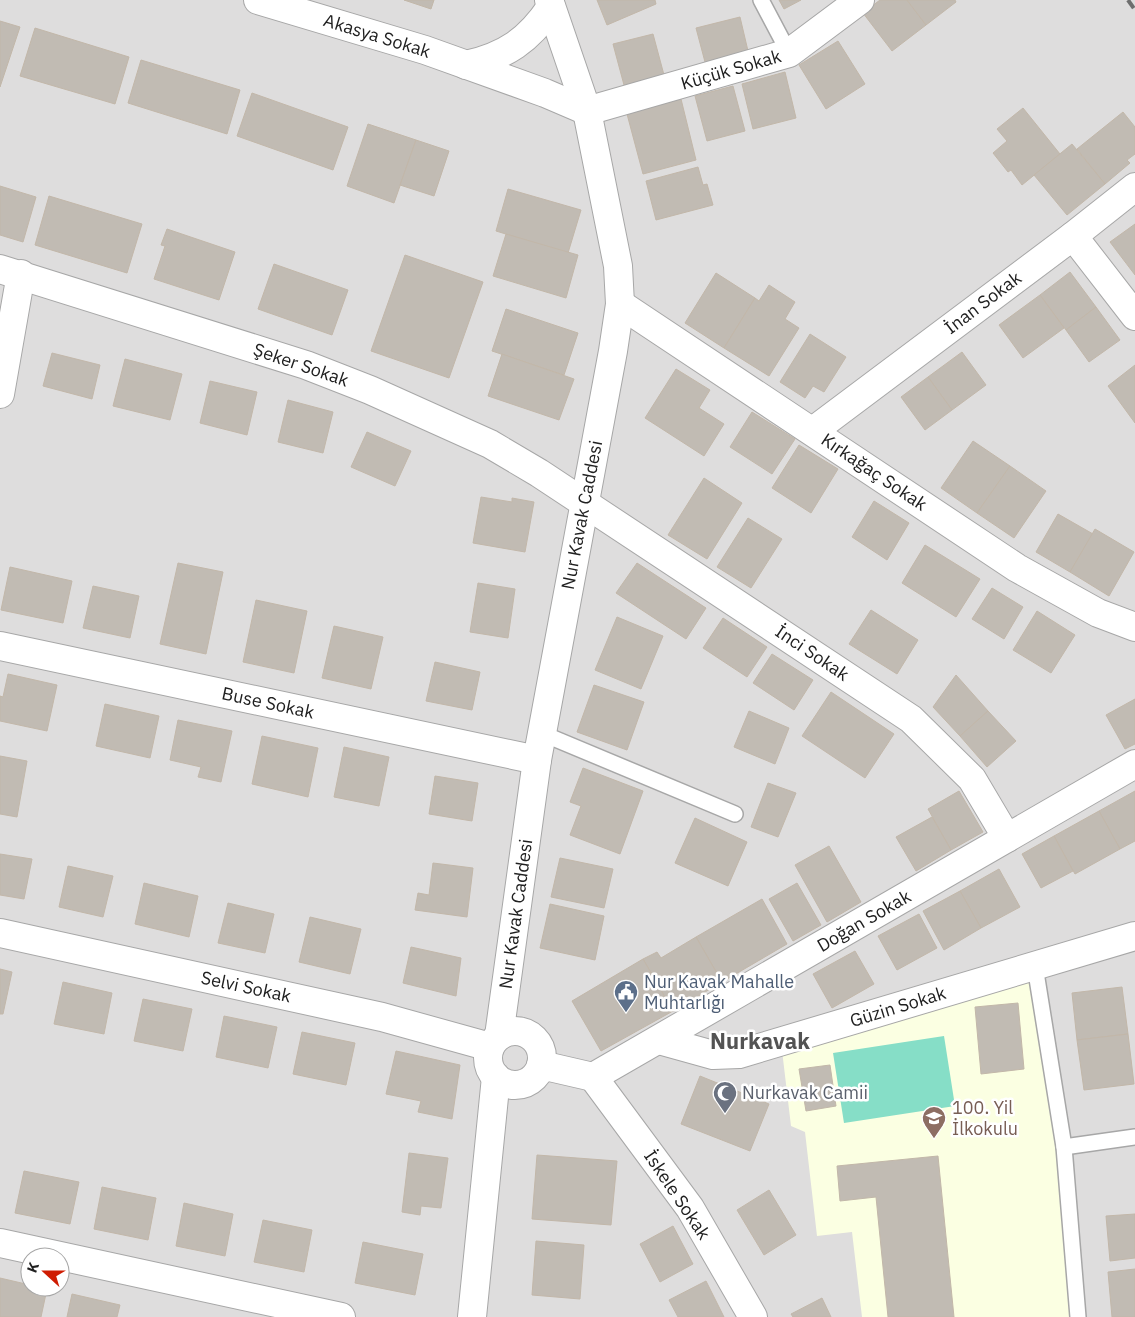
<svg xmlns="http://www.w3.org/2000/svg" width="1135" height="1317" viewBox="0 0 1135 1317" font-family="'IBM Plex Sans',sans-serif">
<rect width="100%" height="100%" fill="#f1efe7"/>
<!-- residential -->
<path fill="#dedddd" fill-rule="evenodd" d="M0,0H1135V1317H0ZM30,1257H60V1287H30Z"/>
<!-- education -->
<polygon fill="#fbffe2" points="1035,966 1078,1317 862,1317 852,1232 817,1236 805,1132 791,1126 781,1042"/>
<!-- pitch -->
<polygon fill="#86dec7" points="944,1036 955,1106 844,1123 833,1053"/>
<!-- building -->
<g fill="#c1bbb3" stroke="#c2b7a9">
<polygon points="404,0 434,0 431,9"/>
<polygon points="597,0 655,0 656,4 607,25"/>
<polygon points="779,0 801,0 784,9"/>
<polygon points="880,0 907,0 926,25 892,51 863,13"/>
<polygon points="907,0 955,0 956,2 926,25"/>
<polygon points="740,17 748,51 705,62 696,28"/>
<polygon points="0,21 20,27 0,87"/>
<polygon points="35,28 129,57 115,104 20,76"/>
<polygon points="653,34 664,75 624,85 613,44"/>
<polygon points="838,41 865,84 826,109 799,65"/>
<polygon points="141,60 240,90 227,134 128,103"/>
<polygon points="785,72 796,118 753,129 742,84"/>
<polygon points="733,86 745,131 707,141 695,96"/>
<polygon points="252,93 348,127 333,170 237,136"/>
<polygon points="681,99 696,160 643,174 627,114"/>
<polygon points="1023,108 1060,154 1022,185 1011,170 1008,172 993,153 1007,141 997,129"/>
<polygon points="1123,112 1135,127 1135,154 1127,160 1130,163 1105,184 1077,149"/>
<polygon points="368,124 416,140 394,203 347,186"/>
<polygon points="416,140 449,151 434,196 400,185"/>
<polygon points="1072,144 1105,184 1067,215 1034,175"/>
<polygon points="698,167 703,185 707,184 713,205 656,220 646,181"/>
<polygon points="0,186 36,197 23,242 0,235"/>
<polygon points="508,189 581,210 568,253 496,231"/>
<polygon points="49,196 142,224 127,273 35,245"/>
<polygon points="1135,224 1135,275 1110,242"/>
<polygon points="167,229 235,252 219,300 154,279 165,246 161,245"/>
<polygon points="506,234 578,255 566,298 493,276"/>
<polygon points="405,255 483,282 449,378 371,351"/>
<polygon points="274,264 348,290 332,335 258,309"/>
<polygon points="1070,272 1096,307 1066,330 1040,295"/>
<polygon points="716,273 755,298 724,348 685,323"/>
<polygon points="769,285 795,302 785,319 799,328 769,376 724,348 755,298 759,301"/>
<polygon points="1040,295 1064,328 1023,358 999,325"/>
<polygon points="1096,307 1120,340 1089,362 1066,330"/>
<polygon points="506,309 578,333 564,375 492,351"/>
<polygon points="810,334 846,357 824,392 813,386 805,398 780,382"/>
<polygon points="962,352 986,385 952,410 928,377"/>
<polygon points="52,353 100,365 92,399 43,386"/>
<polygon points="502,354 574,379 559,420 488,396"/>
<polygon points="125,359 182,374 170,420 113,406"/>
<polygon points="1135,365 1135,423 1108,386"/>
<polygon points="676,369 710,390 699,408 724,424 704,456 645,418"/>
<polygon points="928,377 952,410 925,430 901,397"/>
<polygon points="210,381 257,392 247,435 200,423"/>
<polygon points="288,400 333,412 323,453 278,442"/>
<polygon points="752,412 795,439 772,474 730,447"/>
<polygon points="367,432 411,451 395,486 351,467"/>
<polygon points="973,441 1010,466 977,513 941,488"/>
<polygon points="799,445 838,469 811,513 772,488"/>
<polygon points="1010,466 1046,491 1014,538 977,513"/>
<polygon points="704,478 742,503 707,559 668,535"/>
<polygon points="481,497 512,502 512,498 534,502 525,552 473,543"/>
<polygon points="874,501 909,523 887,560 852,537"/>
<polygon points="1058,514 1093,534 1070,572 1036,552"/>
<polygon points="748,518 782,539 751,588 717,567"/>
<polygon points="1095,529 1134,552 1109,596 1070,572"/>
<polygon points="925,545 980,579 956,617 902,583"/>
<polygon points="178,563 223,572 206,654 160,644"/>
<polygon points="637,563 706,608 686,639 616,593"/>
<polygon points="10,567 72,581 63,623 1,610"/>
<polygon points="478,583 515,589 508,638 470,632"/>
<polygon points="93,586 139,596 130,638 83,628"/>
<polygon points="992,588 1023,607 1004,639 972,619"/>
<polygon points="256,600 307,611 294,673 243,662"/>
<polygon points="871,610 918,640 897,674 849,644"/>
<polygon points="1037,611 1075,635 1051,673 1013,650"/>
<polygon points="617,617 663,636 641,689 595,670"/>
<polygon points="723,618 767,647 747,677 703,648"/>
<polygon points="334,626 383,637 371,689 322,678"/>
<polygon points="772,654 813,680 794,710 753,683"/>
<polygon points="435,662 480,672 472,710 426,701"/>
<polygon points="8,674 57,685 47,731 0,721 0,696 3,697"/>
<polygon points="956,675 988,711 960,736 933,707"/>
<polygon points="594,685 644,702 627,750 577,732"/>
<polygon points="831,692 894,734 865,778 802,736"/>
<polygon points="1135,699 1135,744 1125,749 1106,715"/>
<polygon points="105,704 159,716 150,758 96,746"/>
<polygon points="749,711 789,728 775,764 734,747"/>
<polygon points="988,711 1016,741 987,767 960,736"/>
<polygon points="178,720 232,731 221,782 198,777 201,767 170,760"/>
<polygon points="262,736 318,748 308,797 252,784"/>
<polygon points="344,747 389,757 379,806 334,797"/>
<polygon points="0,756 27,761 17,817 0,814"/>
<polygon points="583,768 643,791 620,854 570,835 581,806 570,802"/>
<polygon points="435,776 478,783 472,821 429,814"/>
<polygon points="768,783 796,793 778,837 751,827"/>
<polygon points="959,791 983,832 951,850 928,809"/>
<polygon points="1135,791 1135,841 1120,849 1099,811"/>
<polygon points="1099,811 1120,849 1075,874 1054,836"/>
<polygon points="932,817 951,850 916,871 896,837"/>
<polygon points="695,818 747,842 728,886 675,863"/>
<polygon points="1054,836 1073,871 1041,888 1022,854"/>
<polygon points="829,846 861,902 827,922 795,865"/>
<polygon points="0,854 32,859 24,899 0,895"/>
<polygon points="560,858 613,869 604,908 551,897"/>
<polygon points="433,863 473,868 467,917 415,910 418,893 429,895"/>
<polygon points="68,866 113,876 103,917 59,907"/>
<polygon points="999,869 1020,907 981,928 960,891"/>
<polygon points="144,883 198,896 189,937 135,924"/>
<polygon points="797,883 821,925 793,941 769,899"/>
<polygon points="960,891 981,928 944,950 923,911"/>
<polygon points="762,899 787,944 722,982 696,937"/>
<polygon points="228,903 274,914 265,953 218,943"/>
<polygon points="550,904 604,916 595,960 540,948"/>
<polygon points="919,914 937,948 897,970 878,936"/>
<polygon points="310,917 361,929 350,974 299,962"/>
<polygon points="696,937 722,982 673,1011 643,959 657,952 661,958"/>
<polygon points="411,947 461,958 456,996 403,983"/>
<polygon points="855,951 874,984 832,1008 813,974"/>
<polygon points="643,959 673,1011 601,1051 572,1001"/>
<polygon points="0,969 12,972 3,1014 0,1014"/>
<polygon points="63,982 112,993 104,1034 54,1024"/>
<polygon points="1122,987 1128,1034 1077,1040 1072,993"/>
<polygon points="143,999 192,1009 183,1051 134,1041"/>
<polygon points="1018,1003 1024,1069 981,1074 975,1007"/>
<polygon points="224,1016 277,1027 268,1068 216,1057"/>
<polygon points="302,1032 355,1043 346,1085 293,1074"/>
<polygon points="1128,1034 1134,1084 1084,1090 1077,1040"/>
<polygon points="396,1051 460,1065 452,1119 418,1112 421,1101 386,1094"/>
<polygon points="830,1065 836,1106 806,1111 799,1069"/>
<polygon points="700,1076 769,1104 750,1151 681,1124"/>
<polygon points="409,1153 448,1158 441,1208 421,1206 420,1215 402,1212"/>
<polygon points="537,1155 617,1161 611,1225 532,1219"/>
<polygon points="938,1156 954,1317 888,1317 876,1197 840,1201 837,1166"/>
<polygon points="24,1171 79,1182 70,1224 15,1213"/>
<polygon points="102,1187 156,1198 148,1240 94,1229"/>
<polygon points="769,1190 796,1235 764,1255 737,1210"/>
<polygon points="184,1203 233,1214 225,1256 176,1246"/>
<polygon points="1135,1214 1135,1258 1110,1261 1106,1216"/>
<polygon points="263,1220 312,1230 304,1272 254,1262"/>
<polygon points="673,1226 693,1264 660,1282 640,1244"/>
<polygon points="536,1241 584,1245 580,1299 532,1295"/>
<polygon points="363,1242 423,1254 415,1295 355,1283"/>
<polygon points="1135,1269 1135,1317 1112,1317 1108,1272"/>
<polygon points="0,1278 30,1285 30,1287 47,1289 41,1317 0,1317"/>
<polygon points="706,1281 724,1317 678,1317 669,1300"/>
<polygon points="72,1294 120,1305 117,1317 67,1317"/>
<polygon points="822,1298 831,1317 793,1317 791,1314"/>
</g>
<g fill="none" stroke-linecap="round" stroke-linejoin="round">
<!-- lane casing -->
<g stroke="#a7a7a7" stroke-width="18">
<g id="lane">
<polyline points="761,0 789,53"/>
<polyline points="541,733 735,814"/>
<polyline points="1035,966 1064,1147 1078,1317"/>
<polyline points="1064,1147 1135,1137"/>
</g>
</g>
<!-- street casing -->
<g stroke="#a7a7a7" stroke-width="30">
<g id="street">
<polyline points="258,0 425,50 545,93 587,111 789,53 860,0"/>
<path d="M466,65C506,56 529,40 551,7"/>
<polyline points="1073,236 1135,187"/>
<polyline points="0,269 306,365 370,390 490,444 539,473 911,719 972,779 1007,838"/>
<polyline points="620,304 1017,568 1098,613 1135,627"/>
<polyline points="0,394 21,274"/>
<polyline points="813,431 1073,236 1135,316"/>
<polyline points="0,646 537,760"/>
<polyline points="0,933 382,1017 490,1047"/>
<circle cx="515" cy="1058" r="27"/>
<polyline points="499,1036 537,760 613,351 620,304 618,266 587,111 549,0"/>
<polyline points="659,1040 713,1055 739,1054 1135,936"/>
<polyline points="541,1065 593,1077"/>
<polyline points="593,1077 1135,764"/>
<polyline points="593,1077 690,1208 753,1317"/>
<polyline points="0,1243 341,1317"/>
<polyline points="472,1317 496,1077"/>
</g>
</g>
<!-- lane -->
<use href="#lane" stroke="#fff" stroke-width="15"/>
<!-- street -->
<use href="#street" stroke="#fff" stroke-width="28"/>
<!-- rail -->
<polyline stroke="#6e6e6e" stroke-width="4" stroke-dasharray="10 10" stroke-linecap="butt" points="1128,0 1135,10"/>
</g>
<!-- icons -->
<defs>
<g id="civic-pin" transform="scale(1.25)"><path d="M0 17L-7.5 6A9.5 9.5 0 1 1 7.5 6Z" fill="#5c6f8a" stroke="#fff"/><path d="M-.6-6.5H3V-4.5H.6V-3L4-1V1h2V6H-6V1h2V-1L-.6-3ZM-1.2 2.5V6h2.4V2.5Z" fill="#fff"/></g>
<g id="mosque-pin" transform="scale(1.25)"><path d="M0 17L-7.5 6A9.5 9.5 0 1 1 7.5 6Z" fill="#6b7280" stroke="#fff"/><path d="M3.5-4.9A6 6 0 1 0 3.5 4.9A5 5 0 1 1 3.5-4.9Z" fill="#fff"/></g>
<g id="school-pin" transform="scale(1.25)"><path d="M0 17L-7.5 6A9.5 9.5 0 1 1 7.5 6Z" fill="#8d6e63" stroke="#fff"/><path d="M0-5L7-2L0 1L-7-2ZM-4 1L0 2.5L4 1V4Q0 6-4 4Z" fill="#fff"/></g>
</defs>
<g fill-rule="evenodd">
<use href="#civic-pin" x="626" y="992"/>
<use href="#mosque-pin" x="725" y="1093"/>
<use href="#school-pin" x="934" y="1118"/>
</g>
<g text-anchor="middle" stroke-width="5" stroke-linejoin="round" paint-order="stroke">
<!-- street labels -->
<g font-size="18" fill="#202020" stroke="#fff">
<text transform="translate(377 36) rotate(17)" y="6">Akasya Sokak</text>
<text transform="translate(731 70) rotate(-16)" y="6">Küçük Sokak</text>
<text transform="translate(983 303) rotate(-37)" y="6">İnan Sokak</text>
<text transform="translate(301 365) rotate(19)" y="6">Şeker Sokak</text>
<text transform="translate(874 472) rotate(34)" y="6">Kırkağaç Sokak</text>
<text transform="translate(582 515) rotate(-79)" y="6">Nur Kavak Caddesi</text>
<text transform="translate(812 653) rotate(34)" y="6">İnci Sokak</text>
<text transform="translate(268 703) rotate(12)" y="6">Buse Sokak</text>
<text transform="translate(516 914) rotate(-82)" y="6">Nur Kavak Caddesi</text>
<text transform="translate(864 921) rotate(-30)" y="6">Doğan Sokak</text>
<text transform="translate(246 987) rotate(12)" y="6">Selvi Sokak</text>
<text transform="translate(898 1007) rotate(-17)" y="6">Güzin Sokak</text>
<text transform="translate(677 1195) rotate(56)" y="6">İskele Sokak</text>
</g>
<!-- service labels -->
<g font-size="18" fill="#4e5e75" stroke="#fff" text-anchor="start">
<text x="644" y="988">Nur Kavak Mahalle<tspan x="644" dy="21">Muhtarlığı</tspan></text>
</g>
<!-- worship labels -->
<g font-size="18" fill="#5b616d" stroke="#fff" text-anchor="start">
<text x="742" y="1099">Nurkavak Camii</text>
</g>
<!-- education labels -->
<g font-size="18" fill="#785e54" stroke="#fff" text-anchor="start">
<text x="952" y="1114">100. Yil<tspan x="952" dy="21">İlkokulu</tspan></text>
</g>
<!-- district labels -->
<g font-size="22" font-weight="bold" fill="#535353" stroke="#fff">
<text x="760" y="1049">Nurkavak</text>
</g>
</g>
<!-- north arrow -->
<g transform="translate(45 1272) rotate(291)"><circle r="24" fill="#ffffff" stroke="#a6a6a6"/>
<path d="M0-4L9 19L0 12L-9 19Z" fill="#cf1c02"/>
<text y="-8" font-size="14" font-weight="bold" text-anchor="middle" fill="#202020">K</text>
</g>
</svg>
